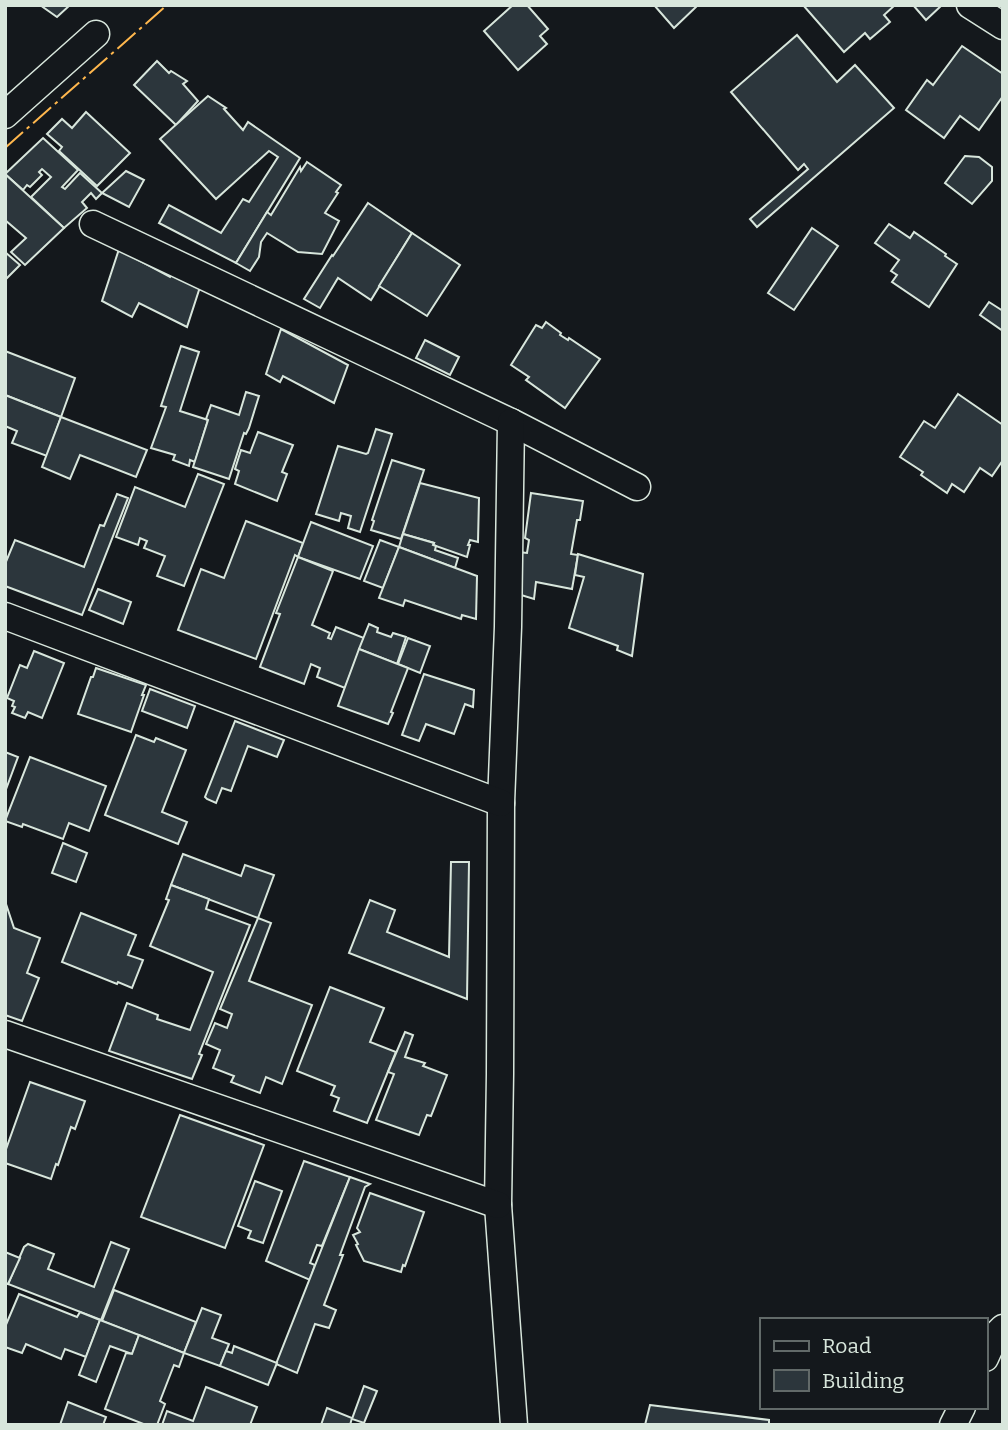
<svg xmlns="http://www.w3.org/2000/svg" width="1008" height="1430" viewBox="0 0 1008 1430" font-family="Bitter,serif">
<rect width="100%" height="100%" fill="#14181c"/>
<!-- building -->
<g fill="#2c363c" stroke="#d8e6dc" stroke-width="2">
<polygon points="40,5 70,5 57,17"/>
<polygon points="513,5 527,5 548,29 540,36 547,44 518,70 484,31"/>
<polygon points="654,5 698,5 674,28"/>
<polygon points="803,5 895,5 884,15 890,22 870,39 865,33 844,52"/>
<polygon points="913,5 942,5 926,20"/>
<polygon points="797,35 837,82 855,65 894,108 757,227 750,219 808,169 804,164 798,170 731,92"/>
<polygon points="962,46 1003,74 1003,96 979,130 960,116 944,138 906,110 927,80 933,85"/>
<polygon points="157,61 169,73 171,71 187,81 183,84 198,101 176,125 134,85"/>
<polygon points="208,96 226,108 224,109 243,130 248,122 300,158 236,263 159,223 169,205 221,233 243,199 249,202 278,157 269,151 216,199 160,139"/>
<polygon points="86,112 130,153 97,186 59,151 62,147 47,134 62,119 72,128"/>
<polygon points="43,138 78,170 62,187 65,189 80,173 102,193 96,199 91,193 82,202 87,208 64,228 31,197 51,177 42,169 39,172 42,175 30,187 27,185 23,190 5,174"/>
<polygon points="965,156 979,157 992,167 992,181 972,204 945,183"/>
<polygon points="307,162 341,185 336,192 338,193 325,213 339,221 322,254 298,252 267,233 261,242 259,257 250,271 236,263 267,212 271,215 300,167 301,171"/>
<polygon points="126,171 144,180 129,207 102,193"/>
<polygon points="5,174 64,228 25,265 11,252 26,238 5,220"/>
<polygon points="368,203 412,233 371,300 338,278 320,308 304,299 332,255 333,256"/>
<polygon points="889,224 910,238 914,232 946,254 945,256 957,264 929,307 892,282 897,275 891,271 899,260 875,243"/>
<polygon points="812,228 838,246 794,310 768,293"/>
<polygon points="412,233 460,265 427,316 379,286"/>
<polygon points="120,246 127,254 170,277 172,273 200,287 187,327 139,303 132,317 102,301"/>
<polygon points="5,252 20,265 5,280"/>
<polygon points="989,302 1003,311 1003,331 980,315"/>
<polygon points="546,322 561,333 560,335 568,340 569,338 600,359 565,408 526,380 529,377 511,365 536,325 542,328"/>
<polygon points="281,329 348,365 334,403 283,376 280,382 266,374"/>
<polygon points="425,340 459,357 450,375 416,358"/>
<polygon points="181,346 199,352 180,411 208,420 195,462 190,460 189,466 173,460 175,455 151,448 166,407 161,406"/>
<polygon points="5,351 75,378 61,417 5,395"/>
<polygon points="246,392 259,396 249,428 246,434 244,433 229,479 193,467 208,420 206,419 211,405 239,415"/>
<polygon points="958,394 1003,425 1003,460 992,476 980,468 964,492 952,484 947,493 921,475 923,472 900,457 924,421 935,428"/>
<polygon points="5,395 61,417 47,456 12,443 17,431 5,426"/>
<polygon points="61,417 147,450 136,477 80,455 70,479 42,467"/>
<polygon points="376,429 392,434 360,532 348,528 351,516 341,513 339,521 316,514 338,446 366,454 368,453"/>
<polygon points="258,432 293,445 282,472 287,474 277,501 235,484 239,471 235,469 241,450 250,453"/>
<polygon points="392,460 424,470 401,539 371,530 374,521 372,520"/>
<polygon points="198,474 224,484 184,586 157,576 165,556 144,548 147,541 140,538 138,545 116,537 135,487 185,507"/>
<polygon points="420,483 479,498 478,542 470,540 468,545 470,545 467,557 433,545 434,543 403,534"/>
<polygon points="531,493 583,501 580,520 577,520 571,554 578,555 572,589 536,582 534,599 521,595 518,552 527,553 529,540 525,538"/>
<polygon points="117,494 128,498 82,615 5,586 5,564 15,540 84,567 100,525 104,526"/>
<polygon points="246,521 303,543 298,557 295,555 256,659 178,630 201,569 224,578"/>
<polygon points="311,522 373,546 360,579 298,557"/>
<polygon points="403,534 434,543 433,545 436,546 435,550 458,558 455,568 399,547"/>
<polygon points="380,540 399,547 383,588 364,581"/>
<polygon points="399,547 477,576 476,619 462,615 461,619 405,600 403,606 379,598"/>
<polygon points="578,554 643,574 632,656 617,650 618,646 569,628 584,577 575,575"/>
<polygon points="298,557 333,571 312,625 330,633 328,638 331,639 336,627 364,638 345,688 317,677 320,668 311,664 304,684 260,667 280,614 276,613"/>
<polygon points="98,589 131,602 123,624 89,610"/>
<polygon points="369,624 378,628 377,632 391,637 393,633 406,637 397,664 359,649"/>
<polygon points="408,638 430,646 420,673 398,664"/>
<polygon points="359,649 408,668 391,712 393,713 388,724 338,706"/>
<polygon points="34,651 64,663 42,718 28,712 25,718 12,713 15,707 12,706 14,701 7,698 20,665 27,668"/>
<polygon points="96,668 146,685 142,695 144,695 131,732 78,714 91,677 93,677"/>
<polygon points="424,674 474,690 473,707 465,704 454,734 426,724 419,741 402,735"/>
<polygon points="150,689 195,706 187,728 142,711"/>
<polygon points="235,721 284,740 277,757 248,746 231,791 222,788 216,803 207,799 205,797"/>
<polygon points="136,735 154,742 156,738 186,750 162,812 187,822 178,844 105,815"/>
<polygon points="5,752 18,757 5,792"/>
<polygon points="30,757 106,786 89,831 69,823 63,839 23,824 22,827 5,821"/>
<polygon points="63,843 87,853 76,882 52,873"/>
<polygon points="183,854 241,876 245,865 274,875 258,918 171,885"/>
<polygon points="451,862 469,862 467,999 349,953 370,900 395,910 387,932 449,957"/>
<polygon points="171,885 209,899 206,909 250,925 199,1054 202,1055 192,1079 109,1051 127,1003 158,1015 157,1019 190,1030 213,972 150,946 169,900 166,899"/>
<polygon points="5,901 14,928 40,938 27,973 39,978 22,1021 5,1015"/>
<polygon points="81,913 136,935 128,955 143,960 132,988 118,982 117,984 62,962"/>
<polygon points="258,918 271,923 249,981 312,1005 282,1084 266,1077 260,1093 231,1082 234,1076 213,1068 220,1050 206,1044 215,1023 227,1028 232,1014 220,1009"/>
<polygon points="330,987 384,1008 370,1042 396,1052 367,1123 334,1111 339,1098 331,1095 335,1086 297,1071"/>
<polygon points="405,1032 413,1035 405,1057 425,1063 423,1066 447,1075 431,1116 427,1115 419,1135 376,1120 394,1074 388,1072"/>
<polygon points="30,1082 85,1101 75,1129 71,1127 58,1165 56,1164 51,1179 5,1163 5,1152"/>
<polygon points="180,1115 264,1145 225,1248 141,1217"/>
<polygon points="304,1161 350,1177 322,1246 317,1245 310,1263 315,1265 310,1280 266,1261"/>
<polygon points="350,1177 370,1184 365,1187 340,1255 343,1255 324,1305 336,1310 329,1328 315,1324 297,1373 276,1364"/>
<polygon points="255,1181 282,1191 263,1243 248,1238 251,1231 238,1226"/>
<polygon points="370,1193 424,1212 405,1266 403,1265 401,1272 364,1261 356,1245 358,1244 353,1235 360,1232 357,1228"/>
<polygon points="111,1242 129,1249 101,1320 8,1284 24,1247 28,1244 54,1254 48,1269 94,1287"/>
<polygon points="5,1252 20,1258 8,1284 5,1283"/>
<polygon points="114,1290 196,1322 184,1353 102,1321"/>
<polygon points="19,1294 77,1317 80,1312 100,1320 86,1357 65,1349 61,1359 26,1344 22,1353 5,1347 5,1327"/>
<polygon points="202,1308 221,1315 212,1338 229,1344 220,1366 184,1353"/>
<polygon points="100,1320 139,1335 132,1354 110,1346 96,1382 79,1375"/>
<polygon points="139,1335 184,1353 179,1367 174,1365 160,1401 165,1404 157,1425 146,1425 105,1409 126,1353 132,1354"/>
<polygon points="234,1346 277,1363 268,1385 220,1366 226,1351 232,1353"/>
<polygon points="364,1386 377,1391 364,1423 352,1419"/>
<polygon points="206,1387 257,1407 250,1425 162,1425 167,1411 193,1421"/>
<polygon points="68,1402 106,1417 103,1425 60,1425"/>
<polygon points="650,1405 769,1420 769,1425 645,1425"/>
<polygon points="327,1408 352,1418 350,1425 321,1425"/>
</g>
<g fill="none" stroke-linecap="round" stroke-linejoin="round">
<!-- minor casing -->
<g stroke="#d8e6dc" stroke-width="29">
<g id="minor">
<polyline points="970,5 1003,26"/>
<polyline points="5,115 96,34"/>
<polyline points="93,224 511,422 637,487"/>
<polyline points="511,422 508,627 501,803 500,1074 498,1205 514,1425"/>
<polyline points="5,616 501,803"/>
<polyline points="5,1034 498,1205"/>
<polyline points="985,1358 995,1336 1003,1328"/>
<polyline points="953,1425 962,1407"/>
</g>
</g>
<!-- minor -->
<use href="#minor" stroke="#14181c" stroke-width="26"/>
<!-- power -->
<polyline stroke="#ffb74d" stroke-width="2" stroke-dasharray="24 5 3.5 5" stroke-linecap="butt" points="5,148 167,5"/>
</g>
<!-- border -->
<rect width="1008" height="1430" fill="none" stroke="#d8e6dc" stroke-width="14"/>
<!-- legend -->
<rect x="760" y="1318" width="228" height="91" fill="#14181c" stroke="#626a69" stroke-width="2"/>
<rect x="774" y="1341" width="35" height="10" fill="#14181c" stroke="#626a69" stroke-width="2"/>
<text x="822" y="1353" font-size="21" fill="#d8e6dc">Road</text>
<rect x="774" y="1370" width="35" height="21" fill="#2c363c" stroke="#626a69" stroke-width="2"/>
<text x="822" y="1388" font-size="21" fill="#d8e6dc">Building</text>
</svg>
